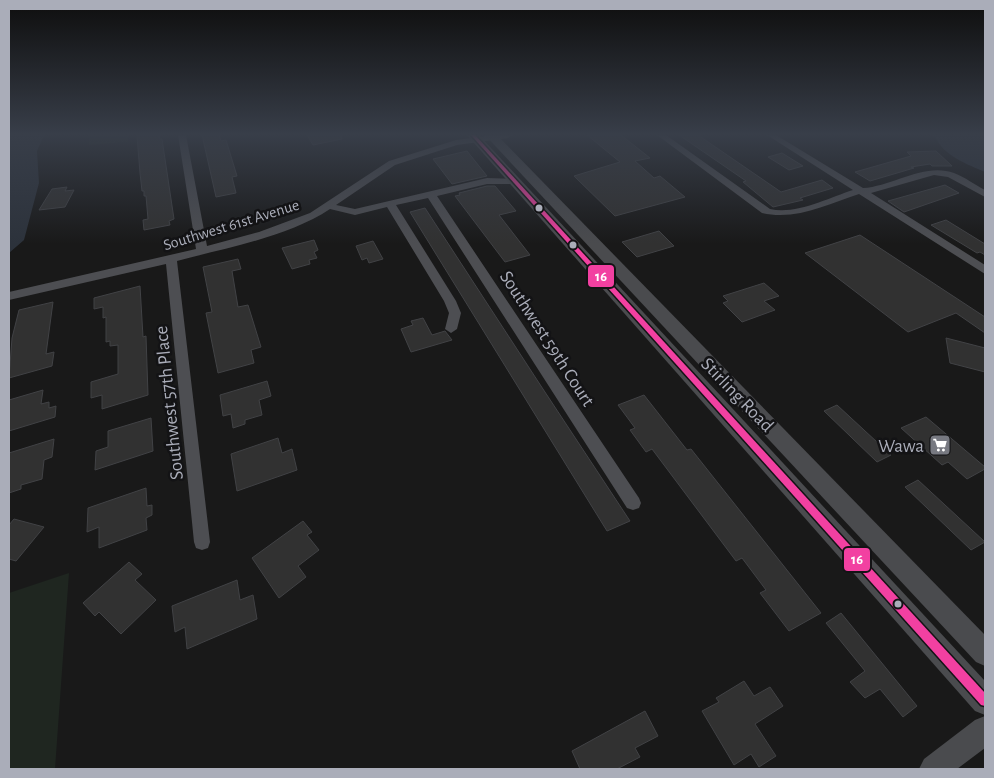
<svg xmlns="http://www.w3.org/2000/svg" width="994" height="778" viewBox="0 0 994 778" font-family="'Alegreya Sans',sans-serif">
<rect width="100%" height="100%" fill="#191919"/>
<!-- green -->
<g fill="#1f2620">
<polygon points="89,135 128,135 128,142 89,145"/>
<polygon points="69,573 55,769 9,769 9,593"/>
</g>
<!-- water -->
<g fill="#2c323b">
<polygon points="9,135 44,135 37,151 39,183 24,240 9,253"/>
<path d="M931,135H985V172C967,164 943,156 935,136Z"/>
</g>
<!-- building -->
<g fill="#313131" stroke="#414245">
<polygon points="139,135 159,135 160,139 162,139 174,219 169,221 170,225 144,230 143,220 148,219 146,196 144,196 144,191 142,191 140,173 137,136"/>
<polygon points="202,135 219,135 221,141 226,140 237,176 232,177 236,193 216,197"/>
<polygon points="307,135 341,135 342,139 313,145"/>
<polygon points="587,135 621,135 650,158 635,161 654,178 660,176 685,197 615,216 574,176 620,162"/>
<polygon points="679,135 698,135 781,192 822,180 833,188 800,198 803,200 773,207 743,182 746,181"/>
<polygon points="467,151 487,176 452,184 433,159"/>
<polygon points="936,151 952,166 932,166 930,164 911,167 914,168 870,181 855,172 911,156 907,152"/>
<polygon points="782,153 803,166 789,170 768,157"/>
<polygon points="945,185 959,193 904,212 888,201"/>
<polygon points="487,186 495,186 516,211 499,215 530,255 505,262 455,196 460,195 459,193"/>
<polygon points="67,187 65,191 74,190 65,207 39,210 52,189"/>
<polygon points="425,208 541,386 630,521 607,531 410,212"/>
<polygon points="946,220 985,244 985,255 980,252 977,253 931,225"/>
<polygon points="659,231 674,246 637,257 622,242"/>
<polygon points="860,235 985,317 985,333 956,313 908,332 805,253"/>
<polygon points="314,240 318,250 314,252 317,258 309,260 310,264 292,269 282,248"/>
<polygon points="373,241 383,259 369,263 367,258 362,260 356,246"/>
<polygon points="238,259 241,269 232,271 238,307 248,305 261,347 251,350 254,363 218,373 206,313 212,312 203,267"/>
<polygon points="764,283 779,296 764,301 775,310 742,322 723,303 728,301 723,296"/>
<polygon points="140,286 143,337 146,336 148,395 102,409 102,395 91,398 91,382 118,374 118,345 110,346 110,341 106,342 106,317 103,318 103,307 94,309 94,298"/>
<polygon points="53,302 46,354 54,352 52,366 9,378 12,338 19,310"/>
<polygon points="423,318 432,335 445,331 452,340 411,352 401,329 413,325 411,321"/>
<polygon points="946,338 985,348 985,372 950,363"/>
<polygon points="267,381 271,396 259,400 262,415 245,420 245,424 233,428 231,414 223,416 220,395"/>
<polygon points="43,390 41,404 49,402 49,408 56,406 55,417 9,431 9,400"/>
<polygon points="644,395 687,450 691,449 821,613 789,631 760,593 766,590 742,558 736,561 652,449 646,452 630,430 635,428 618,405"/>
<polygon points="837,405 891,455 877,462 824,411"/>
<polygon points="926,417 985,467 985,469 967,479 948,462 942,465 901,428"/>
<polygon points="151,418 153,451 95,470 96,451 108,447 108,431"/>
<polygon points="278,438 282,453 292,449 297,470 237,491 231,454"/>
<polygon points="54,439 52,457 44,460 42,479 21,485 21,489 9,493 9,453"/>
<polygon points="918,480 985,542 971,550 905,487"/>
<polygon points="146,488 147,506 152,505 152,515 146,518 147,530 99,548 99,527 87,532 88,508"/>
<polygon points="14,519 44,527 16,561 9,559 9,525"/>
<polygon points="303,521 312,532 307,535 319,550 298,566 306,577 279,598 252,558"/>
<polygon points="129,562 142,574 135,580 156,600 121,634 99,612 95,616 83,603"/>
<polygon points="237,580 240,600 253,595 257,619 187,649 185,627 175,632 172,606"/>
<polygon points="841,613 917,706 903,717 880,689 865,698 850,682 865,671 826,623"/>
<polygon points="744,681 754,696 770,687 783,706 755,724 776,756 759,767 751,754 734,765 702,711 719,702 716,698"/>
<polygon points="645,711 658,736 635,748 640,757 617,769 580,769 572,751"/>
</g>
<g fill="none" stroke-linecap="round" stroke-linejoin="round">
<!-- minor -->
<g fill="#4d4e52" fill-rule="evenodd">
<path d="M178,135H186L207,246L259,232L310,213L389,161L456,140L494,135H512L508,138L457,145L395,165L336,205L355,209L487,178L519,179L521,181L516,184H487L437,196L639,498L641,503L639,508L633,510L627,508L428,198L396,205L456,301L461,313L457,329L451,333L445,329L449,313L444,301L387,207L355,215L330,209C288,237 225,248 177,261L210,542L208,548L202,550L196,548L194,542L166,264L9,300V292L196,249Z"/>
<path d="M657,135H666L770,209C796,215 828,198 853,190L767,135H776L863,188C893,186 925,162 954,173C965,177 975,185 985,190V197L948,177L934,175L871,193L985,265V274L859,194C828,204 796,221 762,213Z"/>
</g>
<!-- major -->
<g fill="#4a4b4e" fill-rule="evenodd">
<polygon points="467,135 479,135 985,681 985,715 975,711"/>
<polygon points="485,135 497,135 985,635 985,666 976,662"/>
<polygon points="985,716 985,748 957,769 919,769 924,759 975,720"/>
</g>
<!-- bus-1 casing -->
<g stroke="#131315" stroke-width="3">
<polygon id="bus-1" points="471,135 475,135 985,693 985,706 981,705"/>
</g>
<!-- bus-1 -->
<use href="#bus-1" fill="#f240a1" fill-rule="evenodd"/>
</g>
<!-- sky -->
<linearGradient id="sky" x2="0" y2="1"><stop stop-color="#0e0e0e"/><stop offset="0.55" stop-color="#383e49"/><stop offset="1" stop-color="#383e49" stop-opacity="0"/></linearGradient>
<rect width="994" height="244" fill="url(#sky)"/>
<!-- icons -->
<defs>
<g id="supermarket-square" transform="scale(1.125)"><rect x="-9" y="-9" width="18" height="18" rx="4" fill="#777981" stroke="#131315"/><path d="M-6-5.5h2.5l.6 2H6L4.5 2H-2.5L-4.4-4H-6ZM-1.5 3.2a1.3 1.3 0 1 0 .1 0ZM3 3.2a1.3 1.3 0 1 0 .1 0Z" fill="#fff"/></g>
</defs>
<g fill-rule="evenodd">
<use href="#supermarket-square" x="940" y="445"/>
</g>
<!-- markers -->
<g fill="#aaadb9" stroke="#131315" stroke-width="2">
<circle cx="539" cy="208" r="4.5"/>
<circle cx="573" cy="245" r="4.5"/>
<circle cx="898" cy="604" r="4.5"/>
</g>
<g text-anchor="middle" stroke-width="5" stroke-linejoin="round" paint-order="stroke">
<!-- far-street labels -->
<g font-size="16" fill="#aaadb9" stroke="#131315">
<text transform="translate(231 224) rotate(-17)" y="6">Southwest 61st Avenue</text>
</g>
<!-- street labels -->
<g font-size="19" fill="#aaadb9" stroke="#131315">
<text transform="translate(548 338) rotate(57)" y="7">Southwest 59th Court</text>
<text transform="translate(738 394) rotate(46)" y="7">Stirling Road</text>
<text transform="translate(168 403) rotate(-96)" y="7">Southwest 57th Place</text>
</g>
<!-- poi labels -->
<g font-size="19" fill="#aaadb9" stroke="#131315" text-anchor="end">
<text x="924" y="452">Wawa</text>
</g>
</g>
<g stroke="#131315" stroke-width="2">
<rect x="587" y="264" width="28" height="24" rx="5" fill="#f240a1"/>
<rect x="843" y="547" width="28" height="25" rx="5" fill="#f240a1"/>
</g>
<g font-size="14" text-anchor="middle" font-weight="bold" fill="#fff">
<text x="601" y="281">16</text>
<text x="857" y="564">16</text>
</g>
<!-- border -->
<rect width="994" height="778" fill="none" stroke="#aaadb9" stroke-width="20"/>
</svg>
